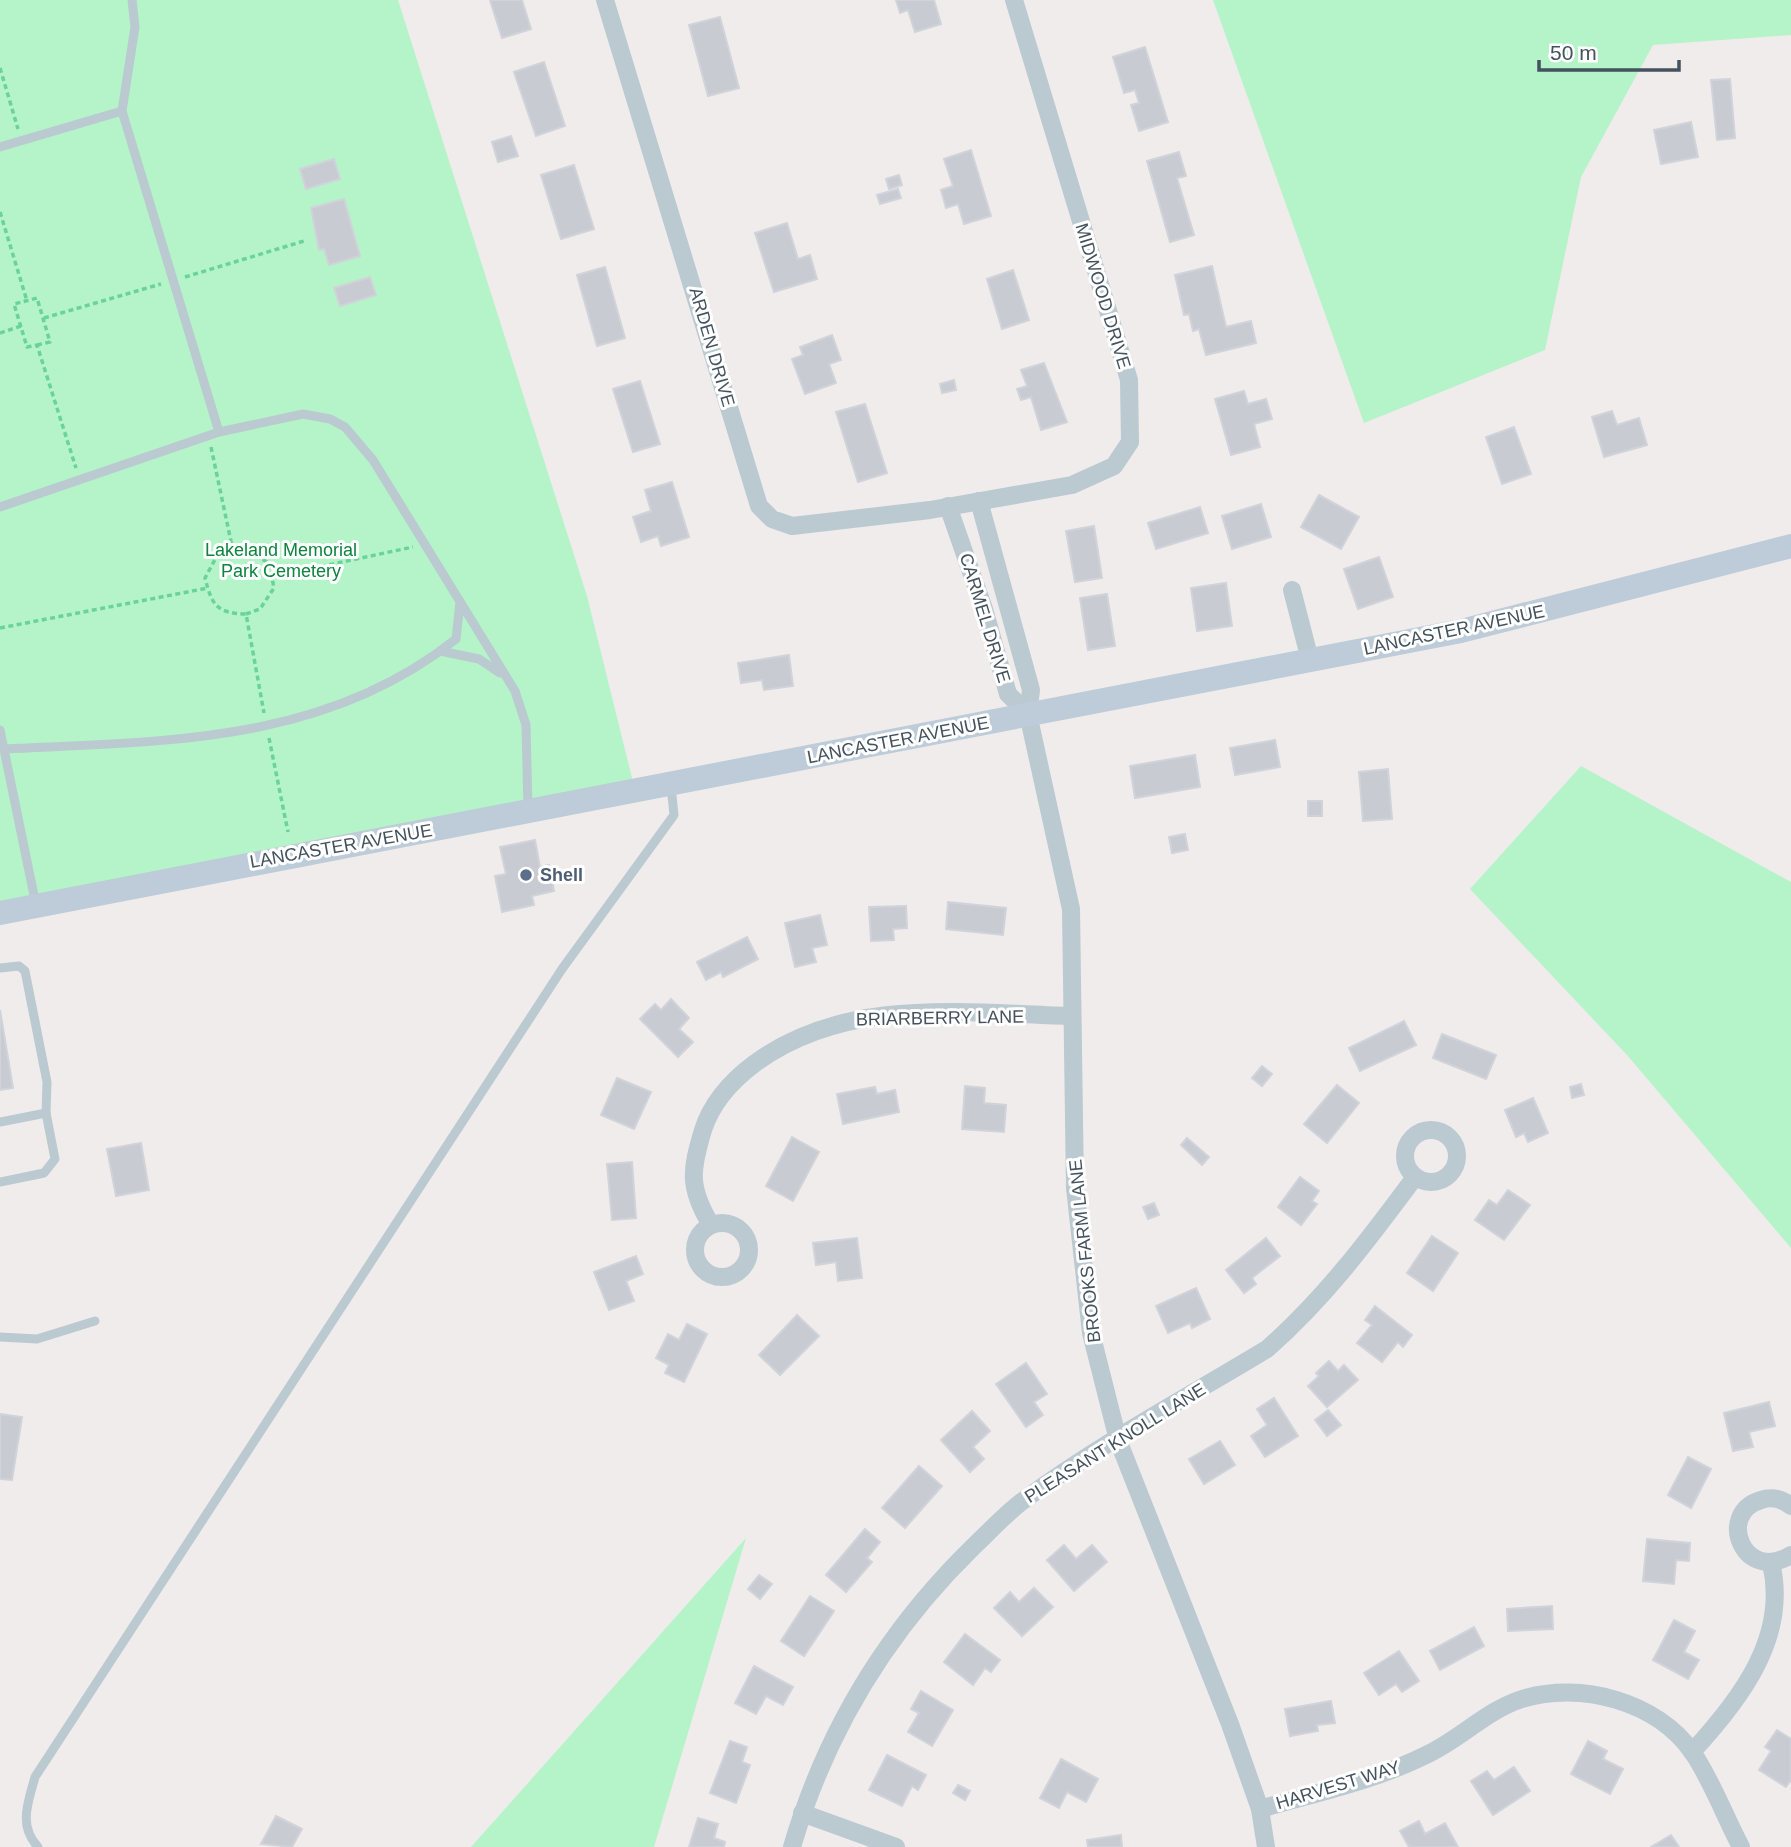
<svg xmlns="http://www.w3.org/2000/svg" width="1791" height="1847" viewBox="0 0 1791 1847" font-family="Helvetica,sans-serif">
<rect width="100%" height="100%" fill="#f0ecec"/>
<!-- green -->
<g fill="#b5f3c8">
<polygon points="0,0 398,0 587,596 633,782 0,904"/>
<polygon points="1213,0 1791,0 1791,35 1653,45 1581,177 1545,350 1364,423"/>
<polygon points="1581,766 1791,882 1791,1248 1627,1055 1470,889"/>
<polygon points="746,1538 654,1847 471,1847"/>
</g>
<!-- building -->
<g fill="#c8ccd2" stroke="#d0d3d9" stroke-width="2">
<polygon points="490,0 522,0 531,29 502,38"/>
<polygon points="896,0 934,0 941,24 915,32 908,10 900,13"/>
<polygon points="720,17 739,88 708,96 689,25"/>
<polygon points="1145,47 1168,122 1139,131 1131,105 1139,103 1135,90 1124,93 1113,57"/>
<polygon points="544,62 565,126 536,136 514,72"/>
<polygon points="1730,79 1735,138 1717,140 1711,80"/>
<polygon points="1691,122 1698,157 1661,164 1654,130"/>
<polygon points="511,136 518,156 498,162 492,142"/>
<polygon points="971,150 991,216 964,224 958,204 946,208 941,190 953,186 944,159"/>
<polygon points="1179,152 1186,176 1177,178 1194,235 1170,242 1147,161"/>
<polygon points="334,159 340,179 306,189 300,169"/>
<polygon points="574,165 594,229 561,239 541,175"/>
<polygon points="899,175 902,185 889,189 886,179"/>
<polygon points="898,189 901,198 880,204 877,195"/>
<polygon points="344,199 360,256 329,265 324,249 319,250 311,208"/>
<polygon points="787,223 798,259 810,255 817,279 774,292 755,233"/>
<polygon points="1212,266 1226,327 1251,321 1256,343 1206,355 1199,329 1193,331 1189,314 1184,315 1175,275"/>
<polygon points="605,267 625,338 597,346 577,275"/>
<polygon points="1013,270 1029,320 1002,329 987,279"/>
<polygon points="370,277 376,295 340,306 334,288"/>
<polygon points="832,335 841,360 829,364 836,383 805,394 792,359 803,355 800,347"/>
<polygon points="1044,363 1067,422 1041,430 1031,397 1021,400 1017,389 1027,386 1021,370"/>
<polygon points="954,380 956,390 942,393 940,384"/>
<polygon points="640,381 660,444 633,452 613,389"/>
<polygon points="1244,391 1248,404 1266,399 1272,419 1254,424 1260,447 1231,455 1215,399"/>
<polygon points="865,404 887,473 858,482 836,412"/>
<polygon points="1612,411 1617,425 1639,418 1647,445 1604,457 1592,417"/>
<polygon points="1514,427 1531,474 1502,484 1486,437"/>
<polygon points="672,482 689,537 661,546 658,536 641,542 633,517 651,511 645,490"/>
<polygon points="1319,495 1359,517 1341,549 1301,527"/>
<polygon points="1261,504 1271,537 1232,549 1222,516"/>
<polygon points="1200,507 1208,533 1156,549 1148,523"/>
<polygon points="1094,526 1102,578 1075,582 1066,531"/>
<polygon points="1379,557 1393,597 1358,609 1344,569"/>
<polygon points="1226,583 1232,626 1197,631 1191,588"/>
<polygon points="1107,594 1115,646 1088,650 1080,598"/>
<polygon points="789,655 793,686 764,690 762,680 741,683 738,663"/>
<polygon points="1275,740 1280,767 1235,775 1230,748"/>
<polygon points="1195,755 1200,787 1135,798 1130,766"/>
<polygon points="1388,769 1392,819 1363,821 1359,772"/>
<rect x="1308" y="801" width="14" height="15"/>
<polygon points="1185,834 1188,850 1172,853 1169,837"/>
<polygon points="535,840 540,867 549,865 554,891 532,896 534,905 502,912 495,876 506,874 500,847"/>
<polygon points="948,902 1006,908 1003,935 946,929"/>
<polygon points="906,906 907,928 893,929 894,940 871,941 869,907"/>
<polygon points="820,915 827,945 812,948 816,962 795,967 785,923"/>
<polygon points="747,937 758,959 723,977 721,972 706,980 697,962"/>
<polygon points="671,999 689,1018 679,1029 693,1042 678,1057 640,1019 655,1004 661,1010"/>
<polygon points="0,1010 13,1088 0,1090"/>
<polygon points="1404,1021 1416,1045 1360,1071 1349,1048"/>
<polygon points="1442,1034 1496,1055 1486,1079 1433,1058"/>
<polygon points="1262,1066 1272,1074 1262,1086 1252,1078"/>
<polygon points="617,1078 651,1092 634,1129 601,1115"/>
<polygon points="1581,1084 1584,1095 1572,1098 1570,1087"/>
<polygon points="1337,1085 1359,1103 1327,1143 1304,1124"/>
<polygon points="965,1086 985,1088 984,1103 1006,1105 1004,1132 962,1129"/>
<polygon points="875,1087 877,1094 895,1090 899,1112 843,1124 837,1094"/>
<polygon points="1533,1098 1548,1133 1528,1142 1524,1133 1516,1137 1505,1110"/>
<polygon points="792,1137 819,1152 793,1201 766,1186"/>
<polygon points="1187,1138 1209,1157 1202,1165 1181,1145"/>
<polygon points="141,1143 149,1190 116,1196 107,1149"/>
<polygon points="632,1162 636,1218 612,1220 607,1164"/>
<polygon points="1300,1177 1319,1191 1312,1201 1317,1204 1301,1225 1278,1207"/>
<polygon points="1508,1190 1530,1205 1504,1240 1475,1220 1489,1200 1497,1205"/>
<polygon points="1154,1203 1159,1215 1148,1219 1143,1207"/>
<polygon points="1432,1236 1458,1253 1433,1291 1407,1273"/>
<polygon points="857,1238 862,1278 838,1281 836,1262 816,1265 813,1243"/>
<polygon points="1266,1238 1280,1256 1252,1278 1256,1284 1244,1293 1226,1270"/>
<polygon points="636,1256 643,1274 626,1281 634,1301 609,1310 594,1272"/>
<polygon points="1196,1288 1210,1319 1192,1328 1190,1323 1168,1333 1156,1306"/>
<polygon points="1375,1306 1412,1335 1403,1347 1398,1342 1382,1362 1357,1343 1372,1325 1365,1320"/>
<polygon points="797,1315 819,1336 780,1375 759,1355"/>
<polygon points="687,1324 707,1334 684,1382 665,1373 669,1365 656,1358 668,1334 679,1340"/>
<polygon points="1329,1361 1338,1371 1344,1365 1358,1380 1327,1407 1308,1386 1319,1376 1316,1373"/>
<polygon points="1026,1363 1047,1394 1034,1402 1043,1415 1026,1427 996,1384"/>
<polygon points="1274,1398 1298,1436 1265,1457 1251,1436 1267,1425 1257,1409"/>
<polygon points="1769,1402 1775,1426 1749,1432 1753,1447 1733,1451 1724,1413"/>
<polygon points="1328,1410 1341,1425 1327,1436 1315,1420"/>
<polygon points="972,1411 990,1431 973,1447 984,1459 970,1472 941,1440"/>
<polygon points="0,1414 22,1417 12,1480 0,1479"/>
<polygon points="1220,1441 1235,1465 1204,1484 1189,1459"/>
<polygon points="1688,1457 1711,1469 1691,1508 1668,1495"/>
<polygon points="919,1466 942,1486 905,1528 882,1508"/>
<polygon points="865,1529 880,1542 867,1558 872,1562 846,1592 826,1575"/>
<polygon points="1647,1539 1690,1543 1689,1561 1676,1560 1674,1584 1643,1581"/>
<polygon points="1064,1545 1076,1559 1092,1545 1107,1562 1074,1591 1047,1560"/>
<polygon points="759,1575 772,1584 760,1599 748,1589"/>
<polygon points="1034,1588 1053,1607 1022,1636 994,1608 1010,1592 1019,1602"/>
<polygon points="810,1596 834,1611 804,1656 781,1641"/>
<polygon points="1552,1606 1553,1629 1508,1631 1507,1609"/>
<polygon points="1674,1620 1695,1631 1684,1652 1699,1660 1688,1679 1653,1660"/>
<polygon points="1474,1627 1484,1646 1440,1670 1430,1651"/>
<polygon points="965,1634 1000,1660 991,1672 985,1668 973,1685 944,1662"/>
<polygon points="1399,1651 1419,1681 1402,1692 1396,1684 1379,1695 1364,1673"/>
<polygon points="754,1666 793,1687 783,1705 766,1696 756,1714 735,1703"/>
<polygon points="921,1691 953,1710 932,1746 908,1732 919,1713 911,1709"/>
<polygon points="1331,1701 1335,1723 1317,1725 1318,1731 1290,1736 1285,1709"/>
<polygon points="1777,1730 1791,1739 1791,1780 1786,1787 1759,1770 1771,1751 1765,1747"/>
<polygon points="730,1741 747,1747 742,1762 750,1765 736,1803 710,1793"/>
<polygon points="1588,1741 1607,1751 1603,1759 1623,1769 1610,1794 1571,1774"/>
<polygon points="887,1755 926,1775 918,1790 912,1786 902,1806 869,1790"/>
<polygon points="1061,1759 1098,1779 1086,1802 1067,1792 1059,1808 1040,1798"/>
<polygon points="1514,1767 1530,1791 1493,1815 1471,1781 1487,1771 1494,1780"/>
<polygon points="958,1785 970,1791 965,1800 953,1793"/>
<polygon points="276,1816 302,1829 292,1847 261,1844"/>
<polygon points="698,1818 718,1824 714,1838 725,1842 724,1847 689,1847"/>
<polygon points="1419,1821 1425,1834 1445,1823 1458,1847 1409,1847 1400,1831"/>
<polygon points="1121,1835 1122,1847 1088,1847 1087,1840"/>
<polygon points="1671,1835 1679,1847 1651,1847"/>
</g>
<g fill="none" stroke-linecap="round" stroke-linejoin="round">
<!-- path -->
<g stroke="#6ad497" stroke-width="3.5" stroke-dasharray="5 3.5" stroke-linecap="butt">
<polyline points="0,68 18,129"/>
<polyline points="0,212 27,301"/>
<polyline points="185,277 304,241"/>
<polyline points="44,318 161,284"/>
<polyline points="0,333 21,326"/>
<polyline points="37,345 50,342 37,298 14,304 27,347 37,345 76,468"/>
<polyline points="211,447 233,551"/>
<polyline points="271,577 413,547"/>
<path d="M246,614L260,609L274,588L269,563L243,549L218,554L205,578C212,605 216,613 246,614L264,713"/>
<polyline points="0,628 208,588"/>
<polyline points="269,738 288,832"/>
</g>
<!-- lane -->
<g stroke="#bbc9d1" stroke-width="9">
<polyline points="132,0 135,27 122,111 219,432"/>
<polyline points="0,147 122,111"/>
<polyline points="0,507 219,432 303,414 330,419 345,427 373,460 515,691 526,725 528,809"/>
<polyline points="440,651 479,659 500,673"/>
<polyline points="0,730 36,905"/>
<path d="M5,749C165,741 324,744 456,639L460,602"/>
<polyline points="0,968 19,966 25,971 47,1082 46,1113 0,1122"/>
<polyline points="0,1182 44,1173 55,1159 46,1113"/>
<polyline points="0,1337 37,1339 95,1321"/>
<path d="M38,1847C18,1825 28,1803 35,1777L562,969L674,815L671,786"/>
</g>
<!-- street -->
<g stroke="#bbc9d1" stroke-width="18">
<polyline points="605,0 759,506 772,519 792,526 930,510 1072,485 1114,466 1130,442 1129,380 1014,0"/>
<polyline points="979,501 1031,690 1028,714 1071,909 1075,1188 1091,1333 1118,1440 1230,1724 1260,1809 1266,1847"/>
<polyline points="948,506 984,609 1008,694 1028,714"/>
<polyline points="1292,590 1310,660"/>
<circle cx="1431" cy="1156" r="26"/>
<circle cx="722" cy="1250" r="27"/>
<path d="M711,1225C688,1187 691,1170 703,1130C712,1102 730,1082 754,1064C845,996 965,1013 1072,1016"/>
<path d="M1791,1506C1782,1499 1772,1496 1761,1500C1716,1513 1743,1584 1791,1555"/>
<path d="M1692,1752C1740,1700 1789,1637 1771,1563"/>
<path d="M1260,1809C1316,1793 1374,1781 1426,1755C1459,1740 1487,1710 1522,1699C1580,1681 1657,1701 1693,1753C1712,1781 1725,1817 1741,1847"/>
<polyline points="802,1813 896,1847"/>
<path d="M792,1847C826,1731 887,1631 973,1547C990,1531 1006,1513 1024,1500C1100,1444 1186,1398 1267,1349C1325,1298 1369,1239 1415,1177"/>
</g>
<!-- secondary -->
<polyline stroke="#bdccd8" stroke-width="24" points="0,913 1461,631 1791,546"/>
</g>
<!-- markers -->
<circle fill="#5c6f8a" stroke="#fff" stroke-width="2.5" cx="526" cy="875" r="7"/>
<g text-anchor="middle" stroke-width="6" stroke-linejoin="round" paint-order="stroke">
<!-- street labels -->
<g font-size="18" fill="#43525c" stroke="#fff">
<text transform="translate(1103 296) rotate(73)" y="6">MIDWOOD DRIVE</text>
<text transform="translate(712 347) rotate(74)" y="6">ARDEN DRIVE</text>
<text transform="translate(985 618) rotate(73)" y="6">CARMEL DRIVE</text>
<text transform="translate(1454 630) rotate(-12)" y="6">LANCASTER AVENUE</text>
<text transform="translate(898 740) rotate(-11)" y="6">LANCASTER AVENUE</text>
<text transform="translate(341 846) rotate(-10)" y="6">LANCASTER AVENUE</text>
<text transform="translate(940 1018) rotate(-1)" y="6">BRIARBERRY LANE</text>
<text transform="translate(1085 1251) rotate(-96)" y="6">BROOKS FARM LANE</text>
<text transform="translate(1115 1443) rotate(-32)" y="6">PLEASANT KNOLL LANE</text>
<text transform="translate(1338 1785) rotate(-17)" y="6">HARVEST WAY</text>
</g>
<!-- park labels -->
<g font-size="18" fill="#0d833f" stroke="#fff">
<text x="281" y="556">Lakeland Memorial<tspan x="281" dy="21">Park Cemetery</tspan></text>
</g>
<!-- service labels -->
<g font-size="18" font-weight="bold" fill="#4e5e75" stroke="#fff" text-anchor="start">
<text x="540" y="881">Shell</text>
</g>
</g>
<!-- scale -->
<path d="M1539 60v10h140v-10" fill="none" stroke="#43525c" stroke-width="3.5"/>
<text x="1550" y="60" font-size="21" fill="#43525c" stroke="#ffffff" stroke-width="5" paint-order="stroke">50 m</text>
</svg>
